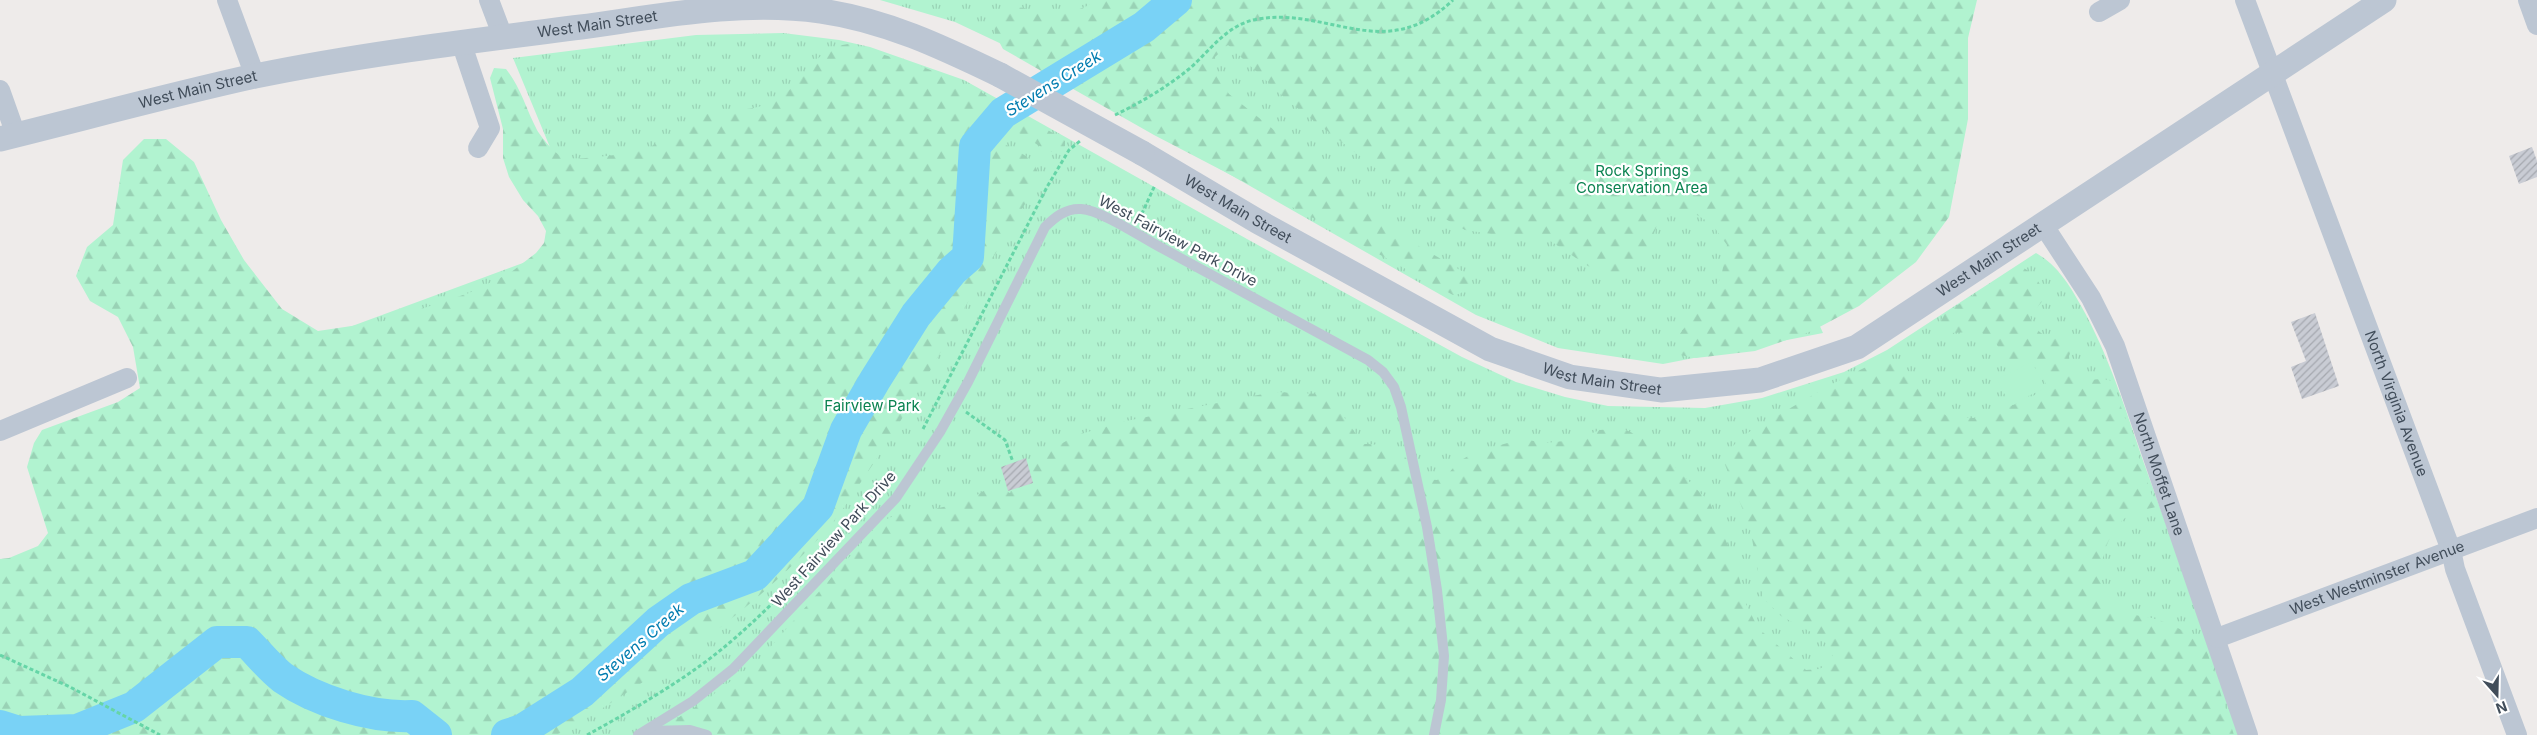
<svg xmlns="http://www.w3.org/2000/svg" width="2537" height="735" viewBox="0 0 2537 735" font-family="Inter,sans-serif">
<defs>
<pattern id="grass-tufts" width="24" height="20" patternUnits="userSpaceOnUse" patternTransform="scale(1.25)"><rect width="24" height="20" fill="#b1f3d0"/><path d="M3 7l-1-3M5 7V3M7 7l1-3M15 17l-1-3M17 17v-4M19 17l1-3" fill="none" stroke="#99d2b5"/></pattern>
<pattern id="forest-firs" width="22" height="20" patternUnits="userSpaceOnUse" patternTransform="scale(1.25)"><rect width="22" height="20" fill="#b1f3d0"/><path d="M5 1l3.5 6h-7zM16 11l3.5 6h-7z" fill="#99d2b5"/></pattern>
<pattern id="building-hatch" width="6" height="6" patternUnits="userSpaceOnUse" patternTransform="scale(1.25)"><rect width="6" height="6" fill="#c9ccd4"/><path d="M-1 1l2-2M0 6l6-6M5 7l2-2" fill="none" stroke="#a5a8af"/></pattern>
</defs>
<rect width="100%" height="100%" fill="#eeebea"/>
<!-- grass -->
<g fill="url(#grass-tufts)">
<polygon points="880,0 1818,0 1796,273 1823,333 1663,364 1558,348 1476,315 1171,141 1042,63 955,22"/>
<path d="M783,33L839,40L870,47L964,80L1247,239L1462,357L1516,382L1565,397L1608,406L1705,408L1762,398L1844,372L1887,350L2036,253C2056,264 2069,284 2080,304C2109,355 2126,411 2145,466C2177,555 2209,644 2238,735H0L116,552L62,433L588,239L513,58L696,35Z"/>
</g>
<!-- forest -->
<g fill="url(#forest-firs)">
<path d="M1099,0H1977L1968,38V119L1949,217L1916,262L1859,306L1812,331L1755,351L1696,358L1680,355L1675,347L1679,335L1721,278L1727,245L1712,224L1687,209L1660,217L1645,257L1632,273L1613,277L1588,266L1549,240L1521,234H1491L1465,230L1433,212L1288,101L1228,45L1215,57L1216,75L1229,94L1332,176L1393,231L1472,277C1468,288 1465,294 1453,295L1315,219L1154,135L1003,49L995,34L994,24C1016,0 1015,7 1043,13C1062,17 1083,9 1099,0Z"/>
<path d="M848,44L921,66L977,90L1060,137L1065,141V146L1062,151L1049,152L1011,128L1000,141C1019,154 1035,154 1040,180C1009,229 980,279 953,330C924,382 895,433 861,482C852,495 843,510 833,522C759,609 662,671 566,731L555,735H0V559L9,558L38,546L48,533L27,467L34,443L42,430L118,402L140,388L133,347L118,317L90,301L76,276L87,247L113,225L123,160L144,139H166L194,162L221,220L244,260L282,309L318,331L385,321L469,293L510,273L536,253L544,243L546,231L538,216L523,200L509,177L503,158V129L490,78L494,68L506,69C521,88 526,109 537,130C541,137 555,154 563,157C573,162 633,153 645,149C664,142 678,125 697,117C722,106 753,116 781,97C804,80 817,47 848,44Z"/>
<path d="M2020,266C2034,273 2041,282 2045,298L2030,316C2041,347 2058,330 2073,346L2069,356L2070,368C2091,389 2091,374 2112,381L2156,507C2126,514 2119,517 2106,547C2100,564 2096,592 2112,605C2122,615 2139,615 2152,618C2170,623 2188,633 2204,642L2234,735H650L702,703L760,659L880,522L905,511L934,509L966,502L993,485L1002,484L1009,493L1035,485L1031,469L1041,455L1077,435L1126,421L1273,392L1322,394L1339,410L1363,444C1408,445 1396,451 1424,479L1437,480L1448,474L1458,462L1475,452L1522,439L1545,443L1574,440L1600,430L1622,428L1651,442L1710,503L1735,562L1746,604L1758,628L1806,670L1819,669L1830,664L1833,653L1822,638L1781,616L1763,598L1750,528L1722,457L1744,435L1830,385L1878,361L1900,363L1916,379L1925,396L1948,417L1975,418L2000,411L2048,389L2035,359L2012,367C2004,361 2003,356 1999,348C1987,325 1967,334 1946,333L1940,322L1945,313Z"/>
</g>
<!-- pitch -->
<polygon fill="#b1f3d0" points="2032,362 2045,388 2010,405 1997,379"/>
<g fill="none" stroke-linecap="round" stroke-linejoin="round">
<!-- river -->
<g stroke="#79d2f6" stroke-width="32">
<path d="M0,726L19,732L77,730L134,707L217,642H247C258,653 270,668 283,678C316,701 371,718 412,716L436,735"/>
<polyline points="507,735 522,730 582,692 658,622 691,599 755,575 818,507 846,430 875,380 916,315 952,271 968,257 975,146 1003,113 1144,27 1176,0"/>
</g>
</g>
<!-- building -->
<g fill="url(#building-hatch)">
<polygon points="2532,147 2537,161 2537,177 2519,184 2509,156"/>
<polygon points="2315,313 2339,386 2302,399 2291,367 2306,361 2291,322"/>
<polygon points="1026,458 1033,483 1008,491 1001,467"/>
</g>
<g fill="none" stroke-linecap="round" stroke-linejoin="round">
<!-- path -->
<g stroke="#66d5a7" stroke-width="3" stroke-dasharray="4 2.5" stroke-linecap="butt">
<path d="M1115,115C1140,103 1167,87 1189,69C1211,50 1227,24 1258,19C1330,7 1385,65 1453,0"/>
<polyline points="1139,220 1155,185"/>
<polyline points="966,412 1005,440 1013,462"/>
<polyline points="923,429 1047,187 1069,150 1080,141"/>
<polyline points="0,655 70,687 160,735"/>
<path d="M587,735C629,712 679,683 717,653C747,629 774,602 801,575"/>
</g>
<!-- service -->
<g stroke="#bcc6d3" stroke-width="10">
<polyline points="649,731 690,730 707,735"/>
<path d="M638,735L693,701L733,669L896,498L940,432L968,382L1045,227C1055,217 1066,208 1081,209C1101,210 1141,237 1160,247C1229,285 1299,322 1368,360L1383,372L1394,387L1401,407L1427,527L1437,590L1444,656L1441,700L1434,735"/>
</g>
<!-- minor -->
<g stroke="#bcc6d3" stroke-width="20">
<polyline points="227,0 255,76"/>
<polyline points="489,0 503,37"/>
<path id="s1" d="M2245,0L2451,550L2455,569L2517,735"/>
<polyline points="2528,0 2537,25"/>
<polyline points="2099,12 2120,0"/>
<polyline points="461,42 490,128 478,148"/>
<polyline points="0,90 16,135"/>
<path id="s2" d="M2044,226L2091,298L2115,346L2248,735"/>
<polyline points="0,431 127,378"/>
<path id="s3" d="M2217,638L2537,518"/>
</g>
<!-- tertiary -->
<g stroke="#bcc6d3" stroke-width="25">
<path id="s4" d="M0,139C85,118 169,95 255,76C362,54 472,41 581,27C661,16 740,0 821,11C885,20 942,47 1000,75"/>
<path id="s5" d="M1142,153L1257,221L1490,349L1570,377L1661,390L1760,380L1857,347L2384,0"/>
</g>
<!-- tertiary-bridge -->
<polyline stroke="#bcc6d3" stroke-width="25" points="1000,75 1142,153"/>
</g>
<g text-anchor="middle" stroke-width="4.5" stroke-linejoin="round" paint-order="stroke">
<!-- street labels -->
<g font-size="15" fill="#414d5a" stroke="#fff">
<text dy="5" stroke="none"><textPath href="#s4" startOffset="609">West Main Street</textPath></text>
<text dy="5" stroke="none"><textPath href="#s4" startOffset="204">West Main Street</textPath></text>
<text dy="5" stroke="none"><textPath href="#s5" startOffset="111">West Main Street</textPath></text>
<text transform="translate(1178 241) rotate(28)" y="5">West Fairview Park Drive</text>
<text dy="5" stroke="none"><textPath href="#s5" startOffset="936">West Main Street</textPath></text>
<text dy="5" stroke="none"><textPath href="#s5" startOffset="516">West Main Street</textPath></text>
<text dy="5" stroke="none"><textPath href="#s1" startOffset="431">North Virginia Avenue</textPath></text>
<text dy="5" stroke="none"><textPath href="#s2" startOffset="275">North Moffet Lane</textPath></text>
<text transform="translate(834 539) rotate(-48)" y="5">West Fairview Park Drive</text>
<text dy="5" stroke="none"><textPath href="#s3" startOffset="171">West Westminster Avenue</textPath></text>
</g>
<!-- park labels -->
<g font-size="15" fill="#0b8351" stroke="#fff">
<text x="1642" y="176">Rock Springs<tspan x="1642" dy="17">Conservation Area</tspan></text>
<text x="872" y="411">Fairview Park</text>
</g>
<!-- water labels -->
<g font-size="16" font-style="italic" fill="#007caf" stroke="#fff">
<text transform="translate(1053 83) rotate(-32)" y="6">Stevens Creek</text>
<text transform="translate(640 642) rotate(-41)" y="6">Stevens Creek</text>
</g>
</g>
<!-- north arrow -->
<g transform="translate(2497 695) rotate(160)" stroke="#ffffff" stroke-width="4" paint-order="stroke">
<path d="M0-4L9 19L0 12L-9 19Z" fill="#414d5a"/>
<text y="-8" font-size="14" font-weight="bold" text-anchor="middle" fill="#414d5a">N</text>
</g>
</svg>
